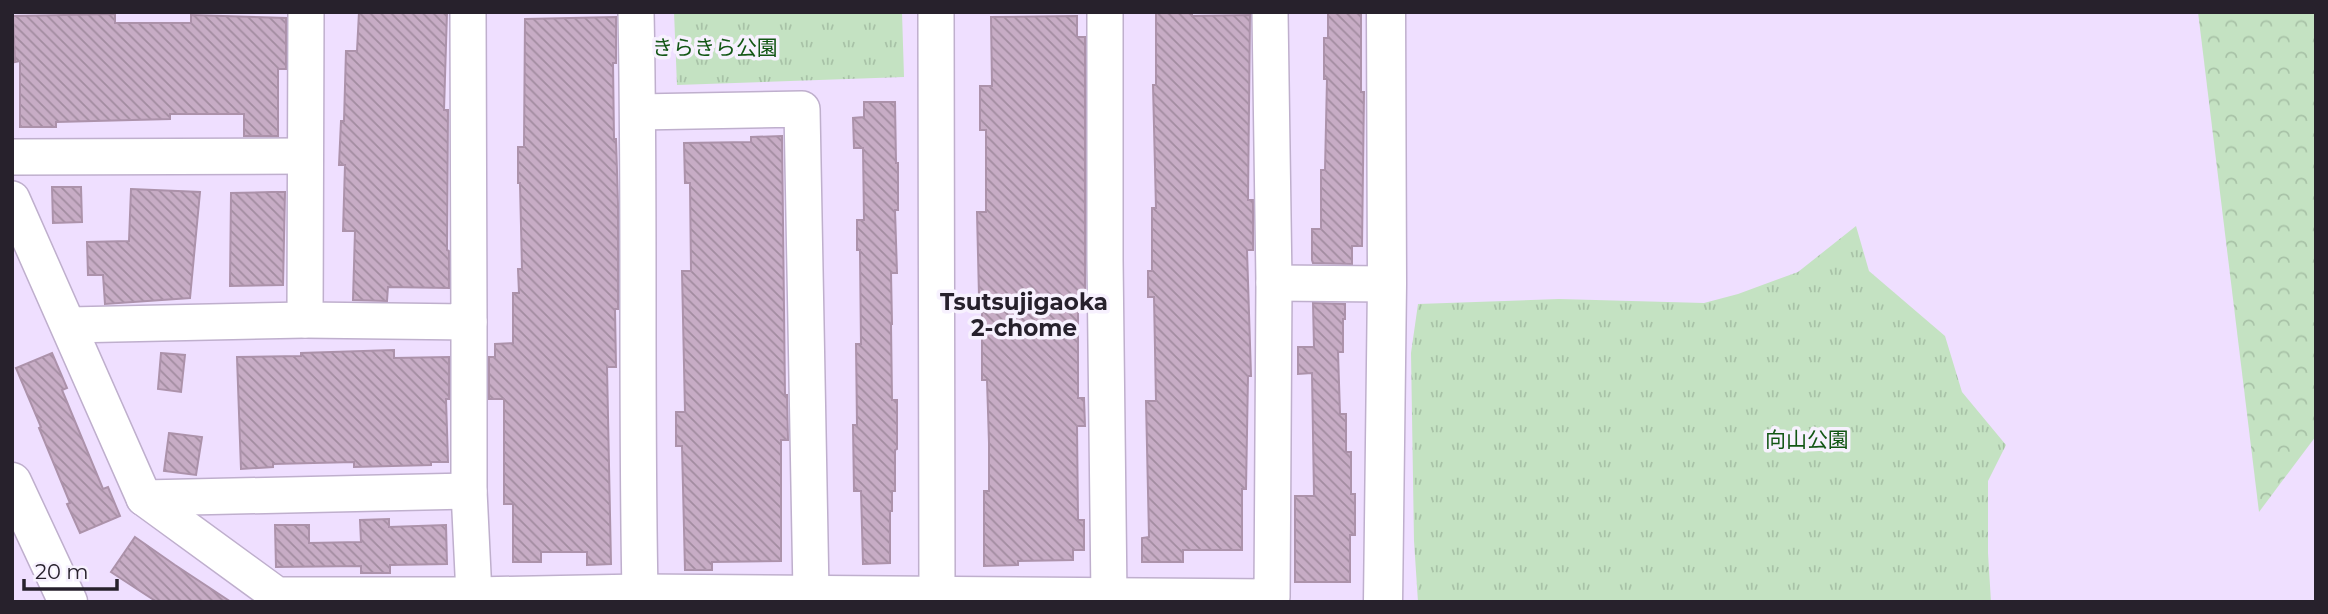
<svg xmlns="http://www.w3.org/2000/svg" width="2328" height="614" viewBox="0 0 2328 614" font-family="Montserrat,'Noto Sans JP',sans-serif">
<defs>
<pattern id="forest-crowns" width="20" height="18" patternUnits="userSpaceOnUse" patternTransform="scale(1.75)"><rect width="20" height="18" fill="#c4e2c2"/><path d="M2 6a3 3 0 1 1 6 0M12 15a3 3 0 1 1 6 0" fill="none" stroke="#a8c2a7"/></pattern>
<pattern id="park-tufts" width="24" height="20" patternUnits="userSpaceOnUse" patternTransform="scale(1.75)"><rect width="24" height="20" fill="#c4e2c2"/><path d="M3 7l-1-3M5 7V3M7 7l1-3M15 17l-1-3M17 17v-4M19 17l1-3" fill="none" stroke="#a8c2a7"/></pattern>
<pattern id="building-back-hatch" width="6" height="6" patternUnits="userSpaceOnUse" patternTransform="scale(1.75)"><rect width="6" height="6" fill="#c7acc5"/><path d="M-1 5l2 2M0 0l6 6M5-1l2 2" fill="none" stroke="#a28ca0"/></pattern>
</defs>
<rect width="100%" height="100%" fill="#efdfff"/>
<!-- forest -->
<polygon fill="url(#forest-crowns)" points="2198,12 2316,12 2316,436 2259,512"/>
<!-- park -->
<g fill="url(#park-tufts)">
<polygon points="674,12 902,12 904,77 677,85"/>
<polygon points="1856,226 1869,271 1945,336 1962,392 2006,445 1988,481 1988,553 1991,602 1418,602 1414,541 1411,353 1418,304 1559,299 1704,303 1738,294 1798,272"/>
</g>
<!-- building -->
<g fill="url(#building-back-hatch)" stroke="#ac92aa" stroke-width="2">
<polygon points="359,12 447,12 444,110 448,110 447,250 449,251 449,288 388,287 387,301 353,300 355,231 343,231 345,165 339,165 341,121 344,121 346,51 357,51"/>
<polygon points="1156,12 1192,12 1192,16 1250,15 1248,200 1253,200 1253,250 1247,250 1251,376 1248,376 1246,489 1242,489 1242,550 1183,550 1183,562 1142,562 1142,538 1149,537 1146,401 1156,401 1154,297 1148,297 1148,271 1152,271 1152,208 1156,208 1153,85 1156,85"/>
<polygon points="1328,12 1361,12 1361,92 1364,92 1362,246 1352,246 1352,264 1313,263 1312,260 1312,229 1321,229 1321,170 1325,170 1327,79 1324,79 1324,38 1328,38"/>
<polygon points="115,14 115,23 191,23 191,15 286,18 286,69 278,69 278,136 244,136 244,114 170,114 170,119 56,122 56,127 20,127 20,61 15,62 13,16"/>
<polygon points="1077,16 1077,37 1085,37 1085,309 1078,309 1078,398 1084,398 1085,426 1077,426 1078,520 1084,520 1084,550 1073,550 1073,560 1018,561 1018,565 984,566 984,491 989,491 989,443 987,380 982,380 982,296 979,296 977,212 986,212 986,130 980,130 980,86 992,86 991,17"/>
<polygon points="616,17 616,63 613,63 614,139 616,139 618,204 618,309 615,309 616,367 607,367 611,564 587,565 587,552 541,552 541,562 513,562 513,504 504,504 504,399 489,399 489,357 495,357 495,344 513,343 513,293 519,293 518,269 522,269 520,183 518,183 518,147 524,147 525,19"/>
<polygon points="864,102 895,102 896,163 898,163 898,210 895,210 897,273 891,273 892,324 891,324 892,400 897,400 897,449 895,450 895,491 892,491 892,511 890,511 890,563 863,564 861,491 854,491 853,425 857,425 856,344 861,344 860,250 857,250 857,220 864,220 863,148 854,148 853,118 864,117"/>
<polygon points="782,136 785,395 787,395 788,440 781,440 781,561 712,562 712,570 685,570 682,446 676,446 676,412 685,412 682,271 691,271 690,183 685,183 684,143 751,142 751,137"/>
<polygon points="52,187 81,187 82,222 53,223"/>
<polygon points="131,189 200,192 190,298 105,304 103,275 88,275 87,242 129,241"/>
<polygon points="272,192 285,192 283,285 230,286 231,193"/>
<polygon points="1313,303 1345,304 1345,319 1343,319 1343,352 1338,352 1340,414 1346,414 1346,452 1351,452 1351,494 1355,494 1355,535 1350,535 1350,582 1295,582 1295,496 1314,496 1312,373 1298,374 1298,347 1314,347"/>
<polygon points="394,350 394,358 449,357 449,399 446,399 448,462 431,462 431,465 354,467 354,462 273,464 273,467 241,469 237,357 301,356 301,353"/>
<polygon points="52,353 67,388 62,390 103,489 108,487 120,516 80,533 67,504 70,503 39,428 41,427 16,368"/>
<polygon points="161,353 185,355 181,392 158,389"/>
<polygon points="169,433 202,437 196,475 164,471"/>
<polygon points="389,519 389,527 446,525 447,564 390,565 390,573 361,573 361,566 276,567 275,525 309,525 309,543 361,542 360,520"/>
<polygon points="135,537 175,565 231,602 157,602 111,572"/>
</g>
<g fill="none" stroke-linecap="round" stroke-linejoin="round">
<!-- minor casing -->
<g stroke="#bfafcd" stroke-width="38">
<g id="minor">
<polyline points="306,12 305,320 469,322 468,12"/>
<path d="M636,12C640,206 636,399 640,592"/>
<polyline points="936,12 937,595"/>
<polyline points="1105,12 1105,260 1109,597"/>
<polyline points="638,112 802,109 811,593"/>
<polyline points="12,157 305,156"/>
<polyline points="12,199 144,498 277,595 474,595 640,592 1272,597 1274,283 1270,12"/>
<polyline points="1274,283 1387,284"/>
<polyline points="469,322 469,491 474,595"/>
<polyline points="69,325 305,320"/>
<polyline points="144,498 469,491"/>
</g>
</g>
<!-- tertiary casing -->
<g stroke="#bfafcd" stroke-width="41">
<g id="tertiary">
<polyline points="12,482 68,602"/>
<polyline points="1383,602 1387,284 1386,12"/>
</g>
</g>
<!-- minor -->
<use href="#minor" stroke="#fff" stroke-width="35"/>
<!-- tertiary -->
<use href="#tertiary" stroke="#fff" stroke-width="38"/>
</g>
<g text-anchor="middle" stroke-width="7" stroke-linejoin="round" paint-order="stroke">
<!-- park labels -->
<g font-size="21" fill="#125614" stroke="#f7f1fe">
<text x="715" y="55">きらきら公園</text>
<text x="1807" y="447">向山公園</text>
</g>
<!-- neighbourhood labels -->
<g font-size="23" font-weight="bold" fill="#27212c" stroke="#f7f1fe">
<text x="1024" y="310">Tsutsujigaoka<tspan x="1024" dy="26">2-chome</tspan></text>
</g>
</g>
<!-- border -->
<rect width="2328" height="614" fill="none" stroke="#27212c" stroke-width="28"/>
<!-- scale -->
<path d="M24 579v10h93v-10" fill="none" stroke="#27212c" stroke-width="3.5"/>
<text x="35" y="579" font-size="21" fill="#27212c" stroke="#f7f1fe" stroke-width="5" paint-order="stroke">20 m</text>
</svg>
